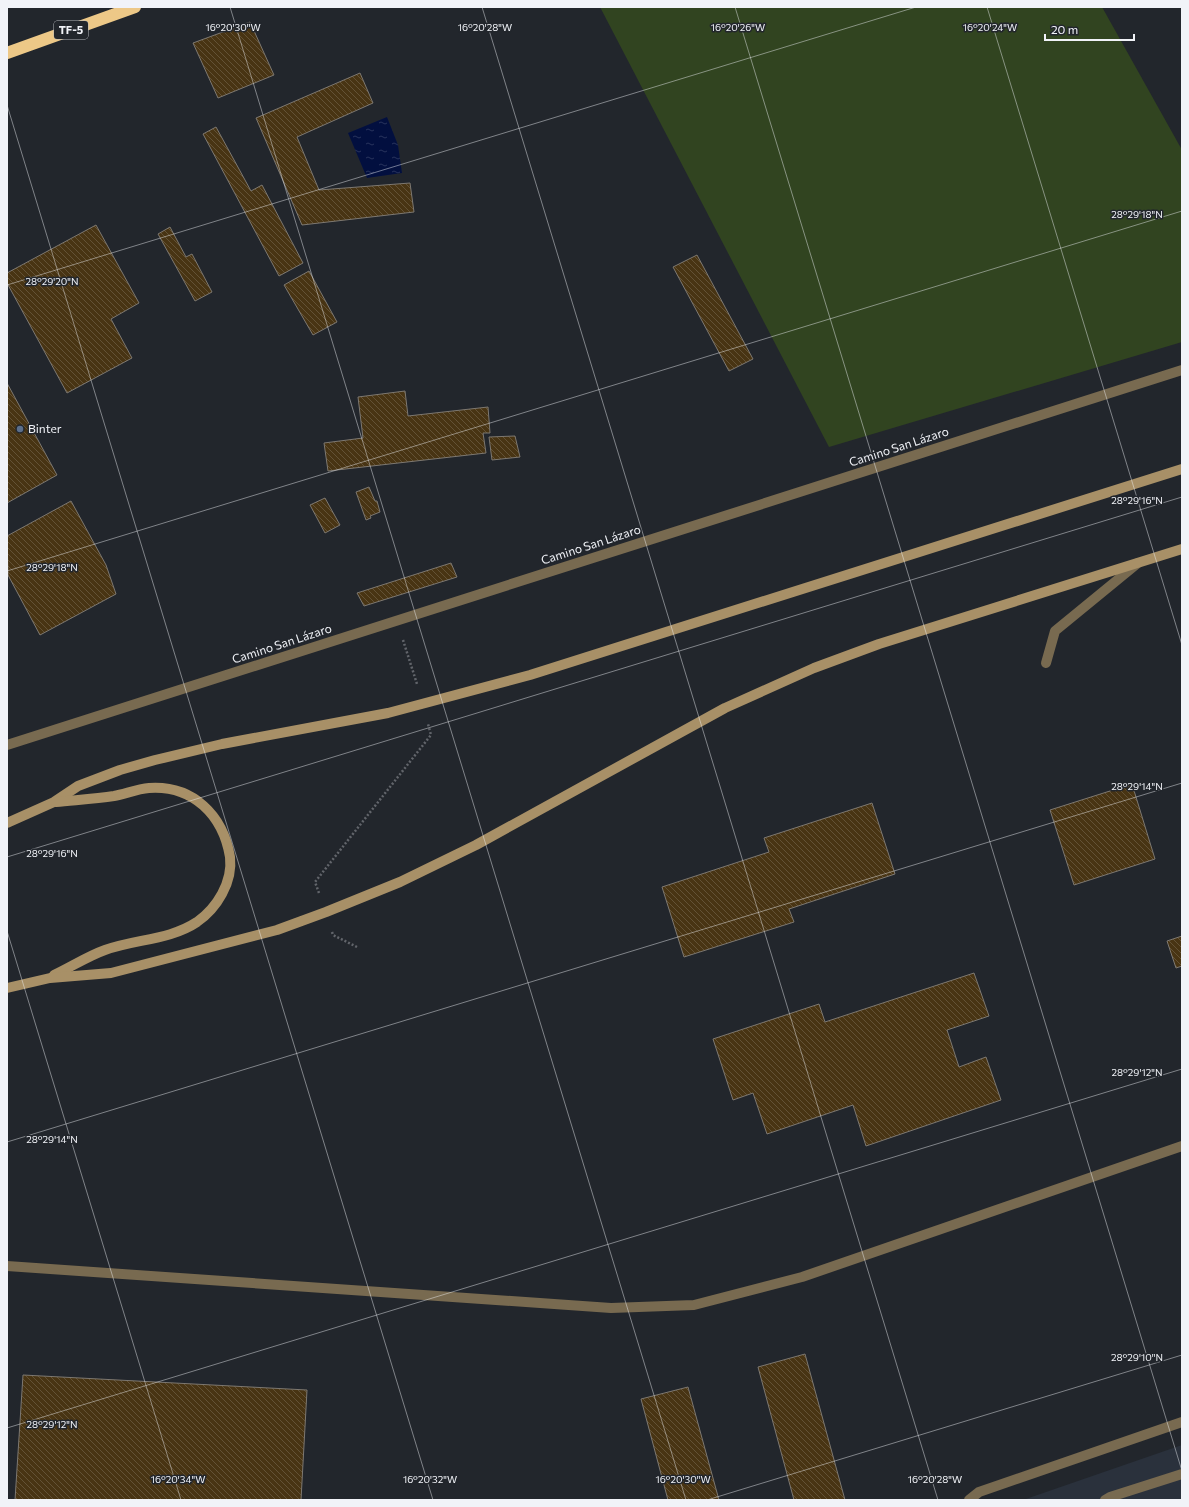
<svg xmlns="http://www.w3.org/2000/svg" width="1189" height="1507" viewBox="0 0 1189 1507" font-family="Commissioner,sans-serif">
<defs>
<pattern id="water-ripples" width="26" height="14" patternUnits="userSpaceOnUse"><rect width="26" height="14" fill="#020f3f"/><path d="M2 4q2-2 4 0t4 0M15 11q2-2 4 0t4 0" fill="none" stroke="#27325c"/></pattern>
<pattern id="building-back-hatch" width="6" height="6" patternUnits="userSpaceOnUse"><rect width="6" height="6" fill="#483413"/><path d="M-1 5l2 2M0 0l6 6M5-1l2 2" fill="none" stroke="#635236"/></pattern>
</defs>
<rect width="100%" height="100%" fill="#22262c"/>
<!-- built -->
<polygon fill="#2a313c" points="1182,1445 1182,1500 1023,1500"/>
<!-- green -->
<polygon fill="#314420" points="600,7 1102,7 1182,150 1182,342 829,447"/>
<!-- water -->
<polygon fill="url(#water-ripples)" points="387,117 398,145 402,173 367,178 348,133"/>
<!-- building -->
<g fill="url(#building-back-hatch)" stroke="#7d7871">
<polygon points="250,22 274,75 218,98 193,43"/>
<polygon points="360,73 373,103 297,137 319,190 410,183 414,212 302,225 256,118"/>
<polygon points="216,127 251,191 262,185 303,263 279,276 203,134"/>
<polygon points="96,225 139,303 111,319 132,358 67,393 7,283 7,273"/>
<polygon points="170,227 186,257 192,254 212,292 195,301 158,234"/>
<polygon points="697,255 753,359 729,371 673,267"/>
<polygon points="309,271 337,322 313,335 284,285"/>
<polygon points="7,383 57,475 7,503"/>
<polygon points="405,391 408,416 488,407 490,433 483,433 486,453 328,471 324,443 363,438 358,397"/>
<polygon points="515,436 520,457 492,460 489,437"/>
<polygon points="369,487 375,501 377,501 380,512 370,516 371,518 366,520 356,492"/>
<polygon points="325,498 340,525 325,533 310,505"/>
<polygon points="71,501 106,565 116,594 40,635 8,575 7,536"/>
<polygon points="451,563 457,577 364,606 357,593"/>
<polygon points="1132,784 1155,859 1074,885 1050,810"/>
<polygon points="872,803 895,874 789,909 794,922 684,957 662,887 769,852 764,838"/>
<polygon points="1182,936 1182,966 1176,968 1167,941"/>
<polygon points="974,973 989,1016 947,1030 959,1067 986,1057 1001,1100 866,1146 853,1105 767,1134 753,1093 733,1100 713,1039 819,1004 825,1022"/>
<polygon points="805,1354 845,1500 794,1500 758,1367"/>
<polygon points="23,1375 307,1390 301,1500 15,1500"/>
<polygon points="688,1387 719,1500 668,1500 641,1399"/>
</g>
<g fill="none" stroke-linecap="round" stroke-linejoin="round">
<!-- path -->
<g stroke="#62656b" stroke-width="2.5" stroke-dasharray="2 2" stroke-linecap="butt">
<polyline points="403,640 417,684"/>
<polyline points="319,893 315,882 431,735 428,724"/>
<polyline points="332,932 333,935 357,947"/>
</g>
<!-- lane -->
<g stroke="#786a50" stroke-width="10">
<polyline points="1046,663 1055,631 1138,563"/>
<polyline points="969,1500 979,1492 1182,1422"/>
<polyline points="1105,1500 1110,1497 1182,1474"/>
</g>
<!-- street -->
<g stroke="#786a50" stroke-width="10">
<polyline points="7,745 1182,370"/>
<polyline points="7,1266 611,1308 694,1305 802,1277 1182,1146"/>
</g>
<!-- secondary -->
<g stroke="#a89067" stroke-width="10">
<polyline points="7,823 54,802 78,786 120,770 155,760 222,744 388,713 530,675 1182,469"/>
<path d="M54,975C71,967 88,956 105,950C136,939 170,940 197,922C217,908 233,882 230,857C223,815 193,785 149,788C137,789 125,794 114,796C95,799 75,800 56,802"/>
<polyline points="7,988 50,978 111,973 277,930 326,912 400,882 476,845 725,708 814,668 879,644 1182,549"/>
</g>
<!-- highway -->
<polyline stroke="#edc887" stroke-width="12" points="7,53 135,7"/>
</g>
<!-- ticks -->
<path fill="none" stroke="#f1f3f8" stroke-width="1" stroke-opacity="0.45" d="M230,7L686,1500M482,7L938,1500M735,7L1182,1471M987,7L1182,645M7,105L433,1500M7,285L916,7M7,571L1182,211M7,857L1182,497M7,931L181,1500M7,1142L1182,783M7,1428L1182,1069M707,1500L1182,1355"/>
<!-- markers -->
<circle fill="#5c6f8a" stroke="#22262c" stroke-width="1.5" cx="20" cy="429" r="4"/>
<g text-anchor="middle" stroke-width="3" stroke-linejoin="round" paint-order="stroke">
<!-- shield labels -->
<rect fill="#22262c" stroke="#b3b6bb" stroke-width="1" x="54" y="21" width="34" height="18" rx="3"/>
<g font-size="11" font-weight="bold" fill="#f1f3f8">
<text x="71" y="34">TF-5</text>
</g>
<!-- poi labels -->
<g font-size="12" fill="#f1f3f8" stroke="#22262c" text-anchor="start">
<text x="28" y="433">Binter</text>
</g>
<!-- street labels -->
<g font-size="12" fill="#f1f3f8" stroke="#22262c">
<text transform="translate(899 447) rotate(-18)" y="4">Camino San Lázaro</text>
<text transform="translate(591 545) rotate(-18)" y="4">Camino San Lázaro</text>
<text transform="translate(282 644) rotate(-18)" y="4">Camino San Lázaro</text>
</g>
</g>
<g font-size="10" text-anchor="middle" fill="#f1f3f8" stroke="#22262c" stroke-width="3" stroke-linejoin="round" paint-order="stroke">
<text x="738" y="31">16°20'26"W</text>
<text x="233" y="31">16°20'30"W</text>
<text x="485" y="31">16°20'28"W</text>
<text x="990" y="31">16°20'24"W</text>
<text x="1137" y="218">28°29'18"N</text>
<text x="52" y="285">28°29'20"N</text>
<text x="1137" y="504">28°29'16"N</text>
<text x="52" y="571">28°29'18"N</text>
<text x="1137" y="790">28°29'14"N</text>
<text x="52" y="857">28°29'16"N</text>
<text x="1137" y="1076">28°29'12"N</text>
<text x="52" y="1143">28°29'14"N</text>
<text x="1137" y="1361">28°29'10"N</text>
<text x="52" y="1428">28°29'12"N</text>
<text x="178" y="1483">16°20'34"W</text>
<text x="430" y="1483">16°20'32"W</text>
<text x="683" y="1483">16°20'30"W</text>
<text x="935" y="1483">16°20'28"W</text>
</g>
<!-- border -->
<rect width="1189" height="1507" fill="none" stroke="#f1f3f8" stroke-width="16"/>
<!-- scale -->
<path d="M1045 34v6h89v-6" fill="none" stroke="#f1f3f8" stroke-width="2"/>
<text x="1051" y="34" font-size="12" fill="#f1f3f8" stroke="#22262c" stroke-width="3" paint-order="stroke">20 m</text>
</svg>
